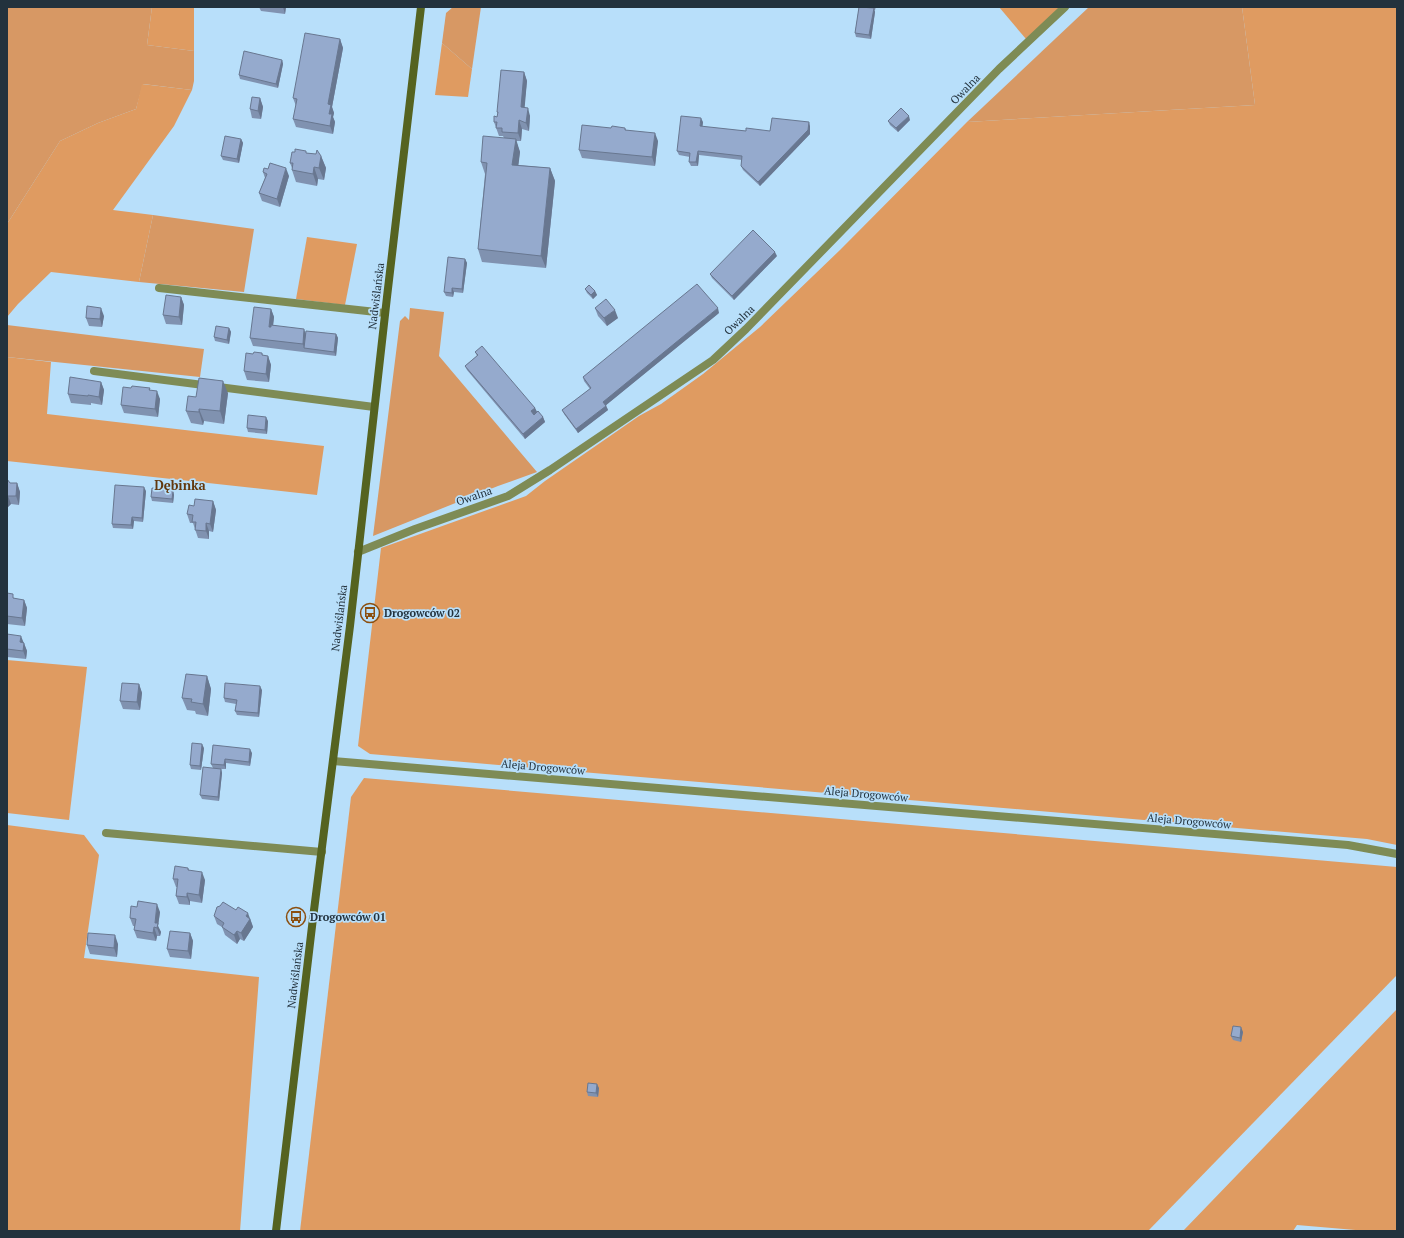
<svg xmlns="http://www.w3.org/2000/svg" width="1404" height="1238" viewBox="0 0 1404 1238" font-family="'PT Serif',serif">
<rect width="100%" height="100%" fill="#b8dffa"/>
<!-- green -->
<g fill="#d79864">
<polygon points="7,7 152,7 147,45 194,51 194,81 192,90 143,84 136,109 98,123 60,141 7,224"/>
<polygon points="453,7 481,7 472,69 442,43 446,13"/>
<polygon points="1089,7 1242,7 1255,105 967,122"/>
<polygon points="153,215 254,229 244,292 139,282"/>
<polygon points="410,308 444,312 439,356 537,472 498,486 373,536 400,321 405,316 409,320"/>
<polygon points="7,325 204,349 200,377 7,357"/>
</g>
<!-- forest -->
<g fill="#df9b61">
<polygon points="152,7 194,7 194,51 147,45"/>
<polygon points="999,7 1061,7 1026,39"/>
<polygon points="1242,7 1397,7 1397,845 1367,839 370,754 358,746 381,548 526,496 545,481 639,416 661,404 703,374 760,327 840,250 967,122 1255,105"/>
<polygon points="442,43 472,69 468,97 435,95"/>
<polygon points="142,84 192,90 174,126 113,210 153,215 139,282 51,272 18,304 7,317 7,224 60,141 98,123 136,109"/>
<polygon points="307,237 357,244 345,305 296,299"/>
<polygon points="7,357 51,362 47,414 324,446 317,495 7,461"/>
<polygon points="7,660 87,667 69,820 7,813"/>
<polygon points="364,778 1397,867 1397,975 1148,1231 300,1231 351,797"/>
<polygon points="7,825 84,835 99,855 84,958 259,977 240,1231 7,1231"/>
<polygon points="1397,1009 1397,1231 1367,1231 1297,1225 1293,1231 1183,1231"/>
</g>
<g fill="none" stroke-linecap="round" stroke-linejoin="round">
<!-- lane -->
<g stroke="#7e8b55" stroke-width="8">
<polyline points="159,288 385,313"/>
<polyline points="94,371 374,407"/>
<polyline points="106,833 322,852"/>
</g>
<!-- street -->
<g stroke="#7e8b55" stroke-width="8">
<polyline points="358,552 415,529 508,496 550,470 713,360 746,329 999,69 1065,7"/>
<polyline points="333,761 1348,845 1397,854"/>
</g>
<!-- secondary -->
<polyline stroke="#556320" stroke-width="8" points="276,1231 313,918 350,626 387,297 421,7"/>
</g>
<!-- wall -->
<g fill="#8092b0">
<polygon points="259,7 286,7 285,14 261,11"/>
<polygon points="859,7 876,7 875,10 874,10 875,12 871,39 856,37 855,33"/>
<polygon points="340,39 343,48 332,107 334,113 333,117 335,122 333,134 296,127 293,119 296,106 293,98"/>
<polygon points="282,60 283,64 278,88 240,79 239,75"/>
<polygon points="524,72 527,81 524,107 530,116 529,131 522,129 521,141 516,141 520,152 518,165 550,168 555,181 546,268 482,262 478,249 485,174 481,162 504,138 503,136 499,136 494,122 497,117 498,114 497,112"/>
<polygon points="260,98 263,107 261,119 252,118 250,109"/>
<polygon points="910,120 898,132 890,125 888,121"/>
<polygon points="703,122 702,127 746,131 770,131 810,126 810,134 760,186 743,170 741,166 742,160 699,155 698,166 691,166 689,162 690,157 679,155 677,151"/>
<polygon points="625,128 626,130 658,141 655,166 582,158 579,150"/>
<polygon points="241,139 243,143 239,163 223,160 221,156"/>
<polygon points="295,152 307,153 321,156 326,168 324,180 318,179 317,186 296,182 292,170 292,168 290,163"/>
<polygon points="263,172 289,176 280,207 262,201 259,193 265,178"/>
<polygon points="777,256 734,300 712,278 710,274"/>
<polygon points="465,259 467,263 463,293 454,292 453,297 446,296 444,292"/>
<polygon points="585,289 595,291 597,295 593,299 587,293"/>
<polygon points="181,297 184,305 182,325 166,324 163,315"/>
<polygon points="595,308 618,318 607,326 598,316"/>
<polygon points="271,309 274,317 273,325 306,333 336,334 338,338 336,356 253,346 250,338"/>
<polygon points="719,313 606,405 608,410 578,433 564,414 562,410 590,389 584,381 583,377"/>
<polygon points="104,316 102,327 89,326 86,318"/>
<polygon points="229,328 231,332 229,344 215,341 214,337"/>
<polygon points="475,352 535,408 537,412 543,417 545,422 525,439 467,370 465,366 477,356"/>
<polygon points="262,353 263,356 268,356 271,365 269,382 247,380 244,371 253,354"/>
<polygon points="101,382 104,390 102,405 91,403 91,405 71,403 68,394"/>
<polygon points="131,388 150,388 150,390 160,399 158,417 124,413 121,405"/>
<polygon points="228,393 224,424 204,421 203,425 191,423 186,411 196,397"/>
<polygon points="268,421 267,434 248,432 247,428"/>
<polygon points="7,479 10,483 17,483 20,492 19,505 11,504 8,507 7,506"/>
<polygon points="146,491 143,522 134,521 133,529 113,528 112,524"/>
<polygon points="173,491 174,495 173,503 152,501 151,497"/>
<polygon points="213,501 216,510 213,532 209,531 209,539 198,538 193,523 190,523 187,514 194,506"/>
<polygon points="7,593 15,599 24,600 27,608 25,626 7,624"/>
<polygon points="7,634 24,643 27,651 26,659 7,657"/>
<polygon points="207,676 211,689 208,716 196,714 195,711 187,710 182,698"/>
<polygon points="139,684 142,693 140,710 123,709 120,701"/>
<polygon points="262,690 259,717 237,715 235,711 236,704 225,702 224,698"/>
<polygon points="213,745 252,753 250,766 226,763 226,769 221,769 222,773 219,801 202,799 200,795 213,768 211,764"/>
<polygon points="204,748 201,770 191,769 190,765"/>
<polygon points="188,868 189,870 205,880 202,903 190,901 190,905 179,904 176,896 177,887 176,887 173,879"/>
<polygon points="160,912 158,926 161,932 160,936 157,936 156,941 137,938 134,930 135,926 133,926 130,918"/>
<polygon points="214,916 250,918 253,927 244,941 240,939 237,944 225,935 222,927 217,924"/>
<polygon points="190,933 193,941 191,959 170,957 167,949"/>
<polygon points="118,944 117,957 90,954 87,945"/>
<polygon points="1243,1032 1241,1042 1233,1040 1231,1036"/>
<polygon points="599,1088 598,1097 588,1096 587,1092"/>
</g>
<!-- shaded-wall -->
<g fill="#687790">
<polygon points="283,7 286,7 285,14"/>
<polygon points="874,8 875,12 871,39 869,35"/>
<polygon points="340,39 343,48 332,107 334,113 333,117 335,122 333,134 330,126 328,104"/>
<polygon points="282,60 283,64 278,88 276,84"/>
<polygon points="524,72 527,81 524,115 521,107"/>
<polygon points="260,98 263,107 261,119 258,111"/>
<polygon points="528,108 530,116 529,131 526,123"/>
<polygon points="909,116 910,120 898,132 896,128"/>
<polygon points="701,118 703,122 702,130 700,126"/>
<polygon points="519,120 522,129 521,141 518,133"/>
<polygon points="809,122 810,126 810,134 760,186 758,182"/>
<polygon points="655,133 658,141 655,166 652,157"/>
<polygon points="241,139 243,143 239,163 237,159"/>
<polygon points="516,139 520,152 517,177 512,165"/>
<polygon points="698,151 699,155 698,166 696,162"/>
<polygon points="321,156 326,168 324,180 319,168"/>
<polygon points="314,167 318,179 317,186 313,174"/>
<polygon points="286,168 289,176 280,207 277,199"/>
<polygon points="550,168 555,181 546,268 541,256"/>
<polygon points="775,252 777,256 734,300 732,296"/>
<polygon points="465,259 467,263 463,293 462,289"/>
<polygon points="452,288 454,292 453,297 452,293"/>
<polygon points="595,291 597,295 593,299 591,295"/>
<polygon points="181,297 184,305 182,325 179,317"/>
<polygon points="101,308 104,316 102,327 100,319"/>
<polygon points="718,308 719,313 605,406 603,402"/>
<polygon points="271,309 274,317 272,335 269,327"/>
<polygon points="615,310 618,318 607,326 604,318"/>
<polygon points="229,328 231,332 229,344 227,340"/>
<polygon points="304,329 307,337 304,348 303,344"/>
<polygon points="336,334 338,338 336,356 334,352"/>
<polygon points="268,356 271,365 269,382 266,374"/>
<polygon points="223,381 228,393 224,424 220,411"/>
<polygon points="101,382 104,390 102,405 99,397"/>
<polygon points="157,391 160,399 158,417 155,409"/>
<polygon points="606,406 608,410 578,433 576,429"/>
<polygon points="535,408 537,412 532,416 531,411"/>
<polygon points="199,409 204,421 203,425 199,412"/>
<polygon points="266,417 268,421 267,434 265,430"/>
<polygon points="543,417 545,422 525,439 523,434"/>
<polygon points="17,483 20,492 19,505 16,496"/>
<polygon points="144,487 146,491 143,522 142,518"/>
<polygon points="173,491 174,495 173,503 172,499"/>
<polygon points="8,496 11,504 8,507 7,504 7,497"/>
<polygon points="213,501 216,510 213,532 210,524"/>
<polygon points="132,517 134,521 133,529 131,525"/>
<polygon points="206,523 209,531 209,539 206,531"/>
<polygon points="24,600 27,608 25,626 22,618"/>
<polygon points="21,636 27,651 26,659 20,642"/>
<polygon points="207,676 211,689 208,716 203,704"/>
<polygon points="139,684 142,693 140,710 137,702"/>
<polygon points="260,686 262,690 259,717 258,713"/>
<polygon points="202,744 204,748 201,770 200,766"/>
<polygon points="250,749 252,753 250,766 249,762"/>
<polygon points="225,759 226,763 226,769 224,765"/>
<polygon points="221,769 222,773 219,801 218,797"/>
<polygon points="202,872 205,880 202,903 199,895"/>
<polygon points="187,893 190,901 190,905 187,897"/>
<polygon points="157,904 160,912 158,926 161,932 160,936 155,923"/>
<polygon points="248,913 253,927 244,941 241,933 246,916"/>
<polygon points="154,927 157,936 156,941 153,933"/>
<polygon points="237,931 240,939 237,944 234,935"/>
<polygon points="190,933 193,941 191,959 188,951"/>
<polygon points="115,935 118,944 117,957 114,948"/>
<polygon points="1241,1027 1243,1032 1241,1042 1240,1038"/>
<polygon points="597,1084 599,1088 598,1097 596,1093"/>
</g>
<!-- building -->
<g fill="#95aacd" stroke="#687790">
<polygon points="859,7 874,8 869,35 855,33"/>
<polygon points="305,33 340,39 328,104 331,105 329,114 332,114 330,126 293,119 297,99 293,98"/>
<polygon points="244,51 282,60 276,84 239,75"/>
<polygon points="501,70 524,72 521,107 528,108 526,123 519,120 518,133 502,132 502,128 496,128 497,122 494,122 494,116 497,117 498,112 497,112"/>
<polygon points="252,97 260,98 258,111 250,109"/>
<polygon points="901,108 909,116 896,128 888,121"/>
<polygon points="681,116 701,118 700,126 746,131 746,128 770,131 772,118 809,122 808,130 758,182 741,166 742,156 698,151 696,162 689,162 690,153 677,151"/>
<polygon points="582,125 611,128 612,126 625,128 625,130 655,133 652,157 579,150"/>
<polygon points="225,136 241,139 237,159 221,156"/>
<polygon points="483,136 516,139 512,165 550,168 541,256 478,249 487,163 481,162"/>
<polygon points="295,149 306,151 306,153 316,154 317,150 321,156 319,168 314,167 313,174 292,170 293,163 290,163 292,152 295,152"/>
<polygon points="270,163 286,168 277,199 259,193 267,174 263,172 264,168 268,169"/>
<polygon points="753,230 775,252 732,296 710,274"/>
<polygon points="448,257 465,259 462,289 452,288 452,293 444,292"/>
<polygon points="697,284 718,308 603,402 606,406 576,429 562,410 591,388 583,377"/>
<polygon points="589,285 595,291 591,295 585,289"/>
<polygon points="166,295 181,297 179,317 163,315"/>
<polygon points="606,299 615,310 604,318 595,308"/>
<polygon points="87,306 101,308 100,319 86,318"/>
<polygon points="254,307 271,309 269,327 271,327 271,325 304,329 303,344 250,338"/>
<polygon points="216,326 229,328 227,340 214,337"/>
<polygon points="306,331 336,334 334,352 304,348"/>
<polygon points="482,346 535,408 531,411 534,415 538,411 543,417 523,434 465,366 478,355 475,352"/>
<polygon points="254,352 262,353 262,355 268,356 266,374 244,371 246,353 253,354"/>
<polygon points="70,377 101,382 99,397 88,395 88,396 68,394"/>
<polygon points="199,378 223,381 220,411 199,409 199,412 186,411 188,396 196,397"/>
<polygon points="132,386 150,388 149,390 157,391 155,409 121,405 123,387 131,388"/>
<polygon points="248,415 266,417 265,430 247,428"/>
<polygon points="7,479 10,483 17,483 16,496 8,496 7,497"/>
<polygon points="115,485 144,487 142,518 132,517 131,525 112,524"/>
<polygon points="152,488 173,491 172,499 151,497"/>
<polygon points="195,499 213,501 210,524 206,523 206,531 195,530 196,522 192,522 193,515 187,514 189,505 194,506"/>
<polygon points="7,593 13,594 13,598 24,600 22,618 7,616"/>
<polygon points="7,634 21,636 20,642 24,643 23,651 7,649"/>
<polygon points="186,674 207,676 203,704 191,702 192,699 182,698"/>
<polygon points="122,683 139,684 137,702 120,701"/>
<polygon points="225,683 260,686 258,713 235,711 237,700 224,698"/>
<polygon points="192,743 202,744 200,766 190,765"/>
<polygon points="213,745 250,749 249,762 225,759 224,765 211,764"/>
<polygon points="203,767 221,769 218,797 200,795"/>
<polygon points="175,866 188,868 188,870 202,872 199,895 187,893 187,897 176,896 178,879 173,879"/>
<polygon points="138,901 157,904 155,923 158,923 157,928 154,927 153,933 134,930 136,919 130,918 131,906 137,907"/>
<polygon points="223,902 236,910 238,907 248,913 246,916 250,919 241,933 237,931 234,935 222,927 224,923 214,916 217,907 220,906"/>
<polygon points="170,931 190,933 188,951 167,949"/>
<polygon points="88,933 115,935 114,948 87,945"/>
<polygon points="1233,1026 1241,1027 1240,1038 1231,1036"/>
<polygon points="588,1083 597,1084 596,1093 587,1092"/>
</g>
<!-- icons -->
<defs>
<g id="bus-ring" transform="scale(1)"><circle r="9.5" fill="#b8dffa" stroke="#8b4f0f" stroke-width="1.5"/><path d="M-5-6H5V4H4V6H2V4H-2V6H-4V4H-5ZM-3.5-4V0h7V-4ZM-3.5 1.2v1.5H-2V1.2ZM2 1.2v1.5H3.5V1.2Z" fill="#8b4f0f"/></g>
</defs>
<g fill-rule="evenodd">
<use href="#bus-ring" x="370" y="613"/>
<use href="#bus-ring" x="296" y="917"/>
</g>
<g text-anchor="middle" stroke-width="3.5" stroke-linejoin="round" paint-order="stroke">
<!-- street labels -->
<g font-size="11" fill="#23323d" stroke="#b8dffa">
<text transform="translate(965 89) rotate(-46)" y="4">Owalna</text>
<text transform="translate(376 296) rotate(-83)" y="4">Nadwiślańska</text>
<text transform="translate(739 320) rotate(-44)" y="4">Owalna</text>
<text transform="translate(474 496) rotate(-19)" y="4">Owalna</text>
<text transform="translate(339 618) rotate(-83)" y="4">Nadwiślańska</text>
<text transform="translate(543 767) rotate(5)" y="4">Aleja Drogowców</text>
<text transform="translate(866 794) rotate(5)" y="4">Aleja Drogowców</text>
<text transform="translate(1189 821) rotate(5)" y="4">Aleja Drogowców</text>
<text transform="translate(295 975) rotate(-83)" y="4">Nadwiślańska</text>
</g>
<!-- poi labels -->
<g font-size="11" font-weight="bold" fill="#23323d" stroke="#b8dffa" text-anchor="start">
<text x="384" y="617">Drogowców 02</text>
<text x="310" y="921">Drogowców 01</text>
</g>
<!-- quarter labels -->
<g font-size="13" font-weight="bold" fill="#62380e" stroke="#b8dffa">
<text x="180" y="490">Dębinka</text>
</g>
</g>
<!-- border -->
<rect width="1404" height="1238" fill="none" stroke="#23323d" stroke-width="16"/>
</svg>
